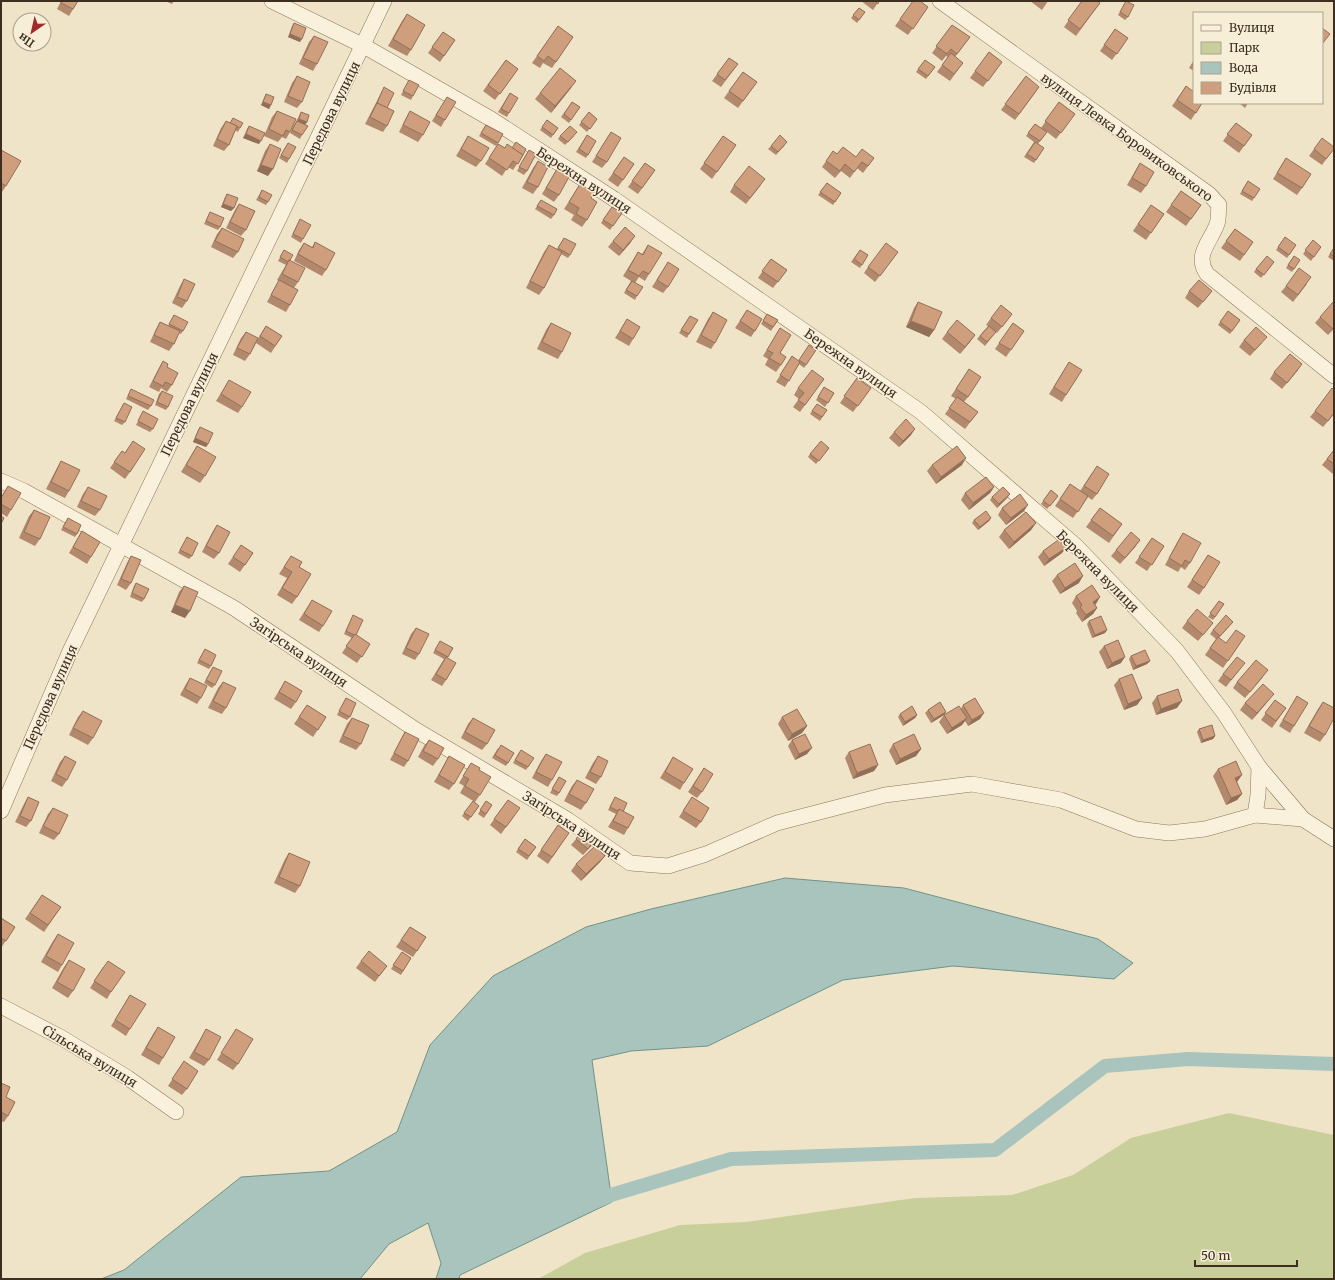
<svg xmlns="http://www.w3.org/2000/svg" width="1335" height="1280" viewBox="0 0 1335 1280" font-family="Merriweather,serif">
<rect width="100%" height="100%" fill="#f0e4c8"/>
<!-- green -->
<polygon fill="#c9cf9b" points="1229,1113 1334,1135 1334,1279 538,1279 585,1253 680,1225 746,1222 915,1198 1012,1195 1073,1175 1131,1138"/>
<!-- water -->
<polygon fill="#a9c4bc" stroke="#6f938a" points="785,878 904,888 1098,939 1133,963 1114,979 953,966 843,980 708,1046 631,1051 592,1060 612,1202 460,1275 459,1279 436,1279 441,1263 428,1223 389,1244 360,1279 101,1279 124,1270 241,1177 329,1171 397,1132 430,1045 493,976 586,927 651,909"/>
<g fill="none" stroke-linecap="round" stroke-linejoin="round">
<!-- canal -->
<polyline stroke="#a9c4bc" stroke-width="14" points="594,1202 611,1195 731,1159 995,1150 1105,1066 1188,1059 1334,1064"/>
<!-- street casing -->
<g stroke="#8d765c" stroke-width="16">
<g id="street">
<polyline points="272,1 364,46 491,119 614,199 921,412 1076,546 1177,651 1224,713 1259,767 1303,819 1334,839"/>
<path d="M940,1L1209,194L1219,205C1218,211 1219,219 1217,224C1210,243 1194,255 1207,274L1334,376"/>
<polyline points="1,481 24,491 234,608 416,730 568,820 630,863 668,866 706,854 777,823 885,795 972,784 1061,800 1136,829 1169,833 1205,829 1255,815 1303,819"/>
<polyline points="1,811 71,649 384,1"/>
<polyline points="1255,815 1258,795 1259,767"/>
<polyline points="1,1006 62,1038 128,1078 176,1112"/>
</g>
</g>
<!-- street -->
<use href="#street" stroke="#faf1dc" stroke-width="15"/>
</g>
<!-- wall -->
<g fill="#b2896c">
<polygon points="61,1 78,1 69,16 57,9"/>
<polygon points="165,1 174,1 172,4"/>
<polygon points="861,1 879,1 873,10"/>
<polygon points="913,1 928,7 908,35 895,26"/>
<polygon points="1030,1 1048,1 1042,10"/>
<polygon points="1082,1 1100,3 1076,36 1064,27"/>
<polygon points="1126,1 1128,17 1125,20 1118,15"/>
<polygon points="859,8 865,12 857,23 851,18"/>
<polygon points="407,14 411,50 407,56 388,46 402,21"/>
<polygon points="294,23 300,42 288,37 292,26"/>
<polygon points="952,25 970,37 955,57 963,63 950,81 937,72 948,57 946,56 942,61 932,53"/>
<polygon points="558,26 573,37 552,68 543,63 540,68 532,63"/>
<polygon points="1115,29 1128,38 1112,60 1100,51"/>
<polygon points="443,32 455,40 440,62 428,53"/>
<polygon points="314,36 317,64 313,71 299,64 309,42"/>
<polygon points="989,52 1002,62 983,87 970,78"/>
<polygon points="729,58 738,64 721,87 712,81"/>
<polygon points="506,60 518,69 495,100 483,91"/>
<polygon points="925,60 935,67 926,79 916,72"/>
<polygon points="1194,60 1194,71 1189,68"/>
<polygon points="743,72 757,82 738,108 724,98"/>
<polygon points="297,76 302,102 297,108 284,102 292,83"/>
<polygon points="1026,76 1035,93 1015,120 1001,110"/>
<polygon points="409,80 413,96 411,100 401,95"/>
<polygon points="1186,86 1202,103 1191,120 1172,106"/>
<polygon points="384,87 387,108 387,126 383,132 365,124 382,91"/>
<polygon points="571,88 551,113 535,99 540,93"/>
<polygon points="510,93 509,113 507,117 498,112"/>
<polygon points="266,94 271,105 269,109 261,105 264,98"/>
<polygon points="447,97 445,120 441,127 432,121"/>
<polygon points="572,102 580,107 569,123 561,117"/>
<polygon points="1059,102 1075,114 1056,139 1047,132 1038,144 1044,148 1034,163 1024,157 1034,142 1026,136 1035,124 1041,128"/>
<polygon points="1239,103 1248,103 1245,108"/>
<polygon points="277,111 290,132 286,139 282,137 278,142 264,136 272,117"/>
<polygon points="410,111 423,135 418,142 399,132 406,118"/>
<polygon points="301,112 307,122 305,125 302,135 300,139 290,133"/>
<polygon points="589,112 597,119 587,132 579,125"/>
<polygon points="233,118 240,128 238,132 235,130 229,145 224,151 213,146 221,128 226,121 230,123"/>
<polygon points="547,120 558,128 551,138 540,130"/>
<polygon points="1236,123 1252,135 1239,153 1223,141"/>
<polygon points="486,125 498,143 496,146 479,136"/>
<polygon points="249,126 259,144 243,138 247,129"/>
<polygon points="611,132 607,162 602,168 592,162"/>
<polygon points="587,135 588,155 586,158 576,152"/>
<polygon points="468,136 481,161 476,167 456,156"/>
<polygon points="560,136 574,136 565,145 558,139"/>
<polygon points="723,136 736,145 712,179 700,169"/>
<polygon points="288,143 289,159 287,163 279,158"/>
<polygon points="270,144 268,176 257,171 265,151"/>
<polygon points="498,144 505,148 523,155 513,170 508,167 502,176 485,164"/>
<polygon points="785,145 776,155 768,149 771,146"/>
<polygon points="1314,149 1330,154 1322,165 1309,156"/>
<polygon points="1,150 6,186 2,192 1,192"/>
<polygon points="529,150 527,171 524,175 517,171"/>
<polygon points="833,151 837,154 856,157 874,158 863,173 857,168 850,178 841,171 835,178 822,167"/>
<polygon points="624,157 634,164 618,187 608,180"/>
<polygon points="1286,158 1302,188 1297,195 1273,179"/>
<polygon points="538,161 538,187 533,194 522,188 533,168"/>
<polygon points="645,163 655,170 638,194 628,187"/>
<polygon points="1140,163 1146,186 1141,193 1127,185"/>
<polygon points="557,169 559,195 554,202 542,194"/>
<polygon points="1248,181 1254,198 1252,201 1240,194"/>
<polygon points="827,183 841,193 833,205 818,195"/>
<polygon points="580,184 591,198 587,220 582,227 571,220 574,215 564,209"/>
<polygon points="734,185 761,185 746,204 730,192"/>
<polygon points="262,190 268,202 266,205 256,200"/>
<polygon points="1181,191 1201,205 1186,226 1166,212"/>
<polygon points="227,194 234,208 231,211 221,207 225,197"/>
<polygon points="541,200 554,215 551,219 535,209"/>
<polygon points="239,204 246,230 241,236 226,228 235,210"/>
<polygon points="1151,205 1164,214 1146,240 1133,231"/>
<polygon points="612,207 622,213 610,230 601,223"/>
<polygon points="210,212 220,227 218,230 204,224"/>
<polygon points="300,219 303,239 301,243 291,237"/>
<polygon points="222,228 238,252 233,258 211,247 217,234"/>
<polygon points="1235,229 1253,242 1240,261 1221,248"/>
<polygon points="1285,237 1296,245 1287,258 1276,250"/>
<polygon points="564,238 570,255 568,258 561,254 544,288 539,295 526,288 544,252 549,245 557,249"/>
<polygon points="1313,240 1321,247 1311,261 1303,254"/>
<polygon points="613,241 631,242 619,256 608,247"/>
<polygon points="315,242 326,270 322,276 294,261 299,250 304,243 312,247"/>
<polygon points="648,245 649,274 645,281 639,277 635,283 637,296 635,300 624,293 631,281 623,276 638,252 642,254"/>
<polygon points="1334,247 1334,261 1328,257"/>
<polygon points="284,250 290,260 298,282 294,288 290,305 286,312 267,302 275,287 279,281 277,280 286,265 278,261"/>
<polygon points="860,250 868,255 860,268 851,262"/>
<polygon points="898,252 875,282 864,273 868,267"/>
<polygon points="1294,256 1300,260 1292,272 1286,268"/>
<polygon points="771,259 787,270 773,288 758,278"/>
<polygon points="668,262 668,287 663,293 652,287"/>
<polygon points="1274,262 1261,278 1254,272 1256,269"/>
<polygon points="184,279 187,301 182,308 172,303 180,286"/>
<polygon points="1307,284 1293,302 1281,292 1286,286"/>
<polygon points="1189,291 1212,291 1198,308 1185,298"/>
<polygon points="918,302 934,330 929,337 906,327 914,308"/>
<polygon points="747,310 755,331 751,337 735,328"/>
<polygon points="1228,311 1240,320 1230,334 1218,325"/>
<polygon points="713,312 715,343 711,349 696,342 708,319"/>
<polygon points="767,314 778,320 771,331 761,324"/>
<polygon points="1012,314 997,333 996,332 985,346 977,339 988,326 986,325 991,318"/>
<polygon points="174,315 183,331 181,334 179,333 174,344 169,351 150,342 156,329 160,322 168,326"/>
<polygon points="690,316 689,334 687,338 679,333"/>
<polygon points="1320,317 1334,329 1328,335 1315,323"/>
<polygon points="627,319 633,339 629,346 615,338"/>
<polygon points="551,323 562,352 558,359 537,349 546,330"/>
<polygon points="1013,323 1024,331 1006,357 995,349"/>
<polygon points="266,326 282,336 271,353 256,343 250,354 245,361 233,355 241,338 246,332 257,340"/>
<polygon points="780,328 781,365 776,372 765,365 768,359 763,356"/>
<polygon points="947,332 975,335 960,354 942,339"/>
<polygon points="1244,340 1262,343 1250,356 1239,347"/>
<polygon points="809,345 816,350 804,368 799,364 785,387 776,382 792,356 799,361"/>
<polygon points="163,361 172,385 167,392 161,388 159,392 149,387 159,368"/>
<polygon points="1069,362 1066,395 1062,402 1049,394"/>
<polygon points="969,369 968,397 964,402 978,412 965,429 945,414 956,399 951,396"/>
<polygon points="1298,370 1282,389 1270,379 1274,372"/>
<polygon points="857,378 871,388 853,412 840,403"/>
<polygon points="824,379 800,412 793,407 799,399 794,395 798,388"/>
<polygon points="229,380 242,407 238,413 216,401"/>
<polygon points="824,387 834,393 825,407 816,400"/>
<polygon points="131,389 151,406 148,410 126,399"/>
<polygon points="1334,390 1334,414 1323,427 1310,417 1315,411"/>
<polygon points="162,391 168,407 166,410 155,405 159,394"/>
<polygon points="124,403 125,422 122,425 114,421"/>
<polygon points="817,404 827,410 820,421 810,414"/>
<polygon points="143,411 153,429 150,432 136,425"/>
<polygon points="200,427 208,444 206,447 193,442 198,430"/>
<polygon points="894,432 911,435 899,447 889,438"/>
<polygon points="133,441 130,472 125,479 110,468 122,451 125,453"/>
<polygon points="197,446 205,476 200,483 181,472"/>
<polygon points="829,448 816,464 808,457 810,454"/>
<polygon points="1334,450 1334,473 1333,474 1322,465"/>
<polygon points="61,461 69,491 65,498 46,489 57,468"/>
<polygon points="932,465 962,465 936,484 927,471"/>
<polygon points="1092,473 1097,494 1092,500 1088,497 1073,518 1055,506 1070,484 1080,491"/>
<polygon points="8,486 11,510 7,517 1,513 1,497"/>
<polygon points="88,487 100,510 95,516 77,507 83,494"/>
<polygon points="994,487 990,493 969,510 961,500 965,493"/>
<polygon points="1051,490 1058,496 1047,509 1041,504"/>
<polygon points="992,497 1008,497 997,508 990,500"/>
<polygon points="1002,508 1024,511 1006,525 998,515"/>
<polygon points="1100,508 1122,524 1109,543 1086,527"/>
<polygon points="34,510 40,539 35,546 19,538 29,516"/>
<polygon points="68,518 77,534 75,537 61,530"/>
<polygon points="991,518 989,521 978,530 972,523 974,520"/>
<polygon points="1036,523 1031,530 1009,549 999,537 1004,530"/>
<polygon points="217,525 219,553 214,559 202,552 213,531"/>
<polygon points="82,531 91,557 87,564 69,553"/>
<polygon points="1183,533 1190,563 1185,570 1181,567 1178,572 1165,565 1179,539"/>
<polygon points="187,537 192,556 189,559 178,553"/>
<polygon points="1152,538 1164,546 1147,571 1135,563"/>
<polygon points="1140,540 1135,547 1120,564 1111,556 1116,550"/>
<polygon points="241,545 253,553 240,572 228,564"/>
<polygon points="1043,551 1062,553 1044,566 1038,557"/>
<polygon points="1208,555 1204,588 1199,595 1187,587"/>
<polygon points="131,556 131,583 126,590 117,585 127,563"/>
<polygon points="291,556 299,567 297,597 292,604 277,595 287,578 279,574"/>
<polygon points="1057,575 1079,583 1060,594 1052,581"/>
<polygon points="136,583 144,599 142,602 130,597 134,586"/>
<polygon points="184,586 185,618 171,612 179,592"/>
<polygon points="1076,596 1096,604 1095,604 1097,608 1093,614 1082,622 1076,613 1077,611 1072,603"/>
<polygon points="312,600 323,626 319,632 299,620"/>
<polygon points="1219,601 1224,604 1213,620 1208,617"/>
<polygon points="353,615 356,635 370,644 357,663 342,653 352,638 344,634 351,619"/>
<polygon points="1089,621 1105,633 1092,638 1087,624"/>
<polygon points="1187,621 1208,629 1198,641 1182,628"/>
<polygon points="1233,622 1219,638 1226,643 1245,636 1223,668 1205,655 1216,639 1210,634 1213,630"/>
<polygon points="416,628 419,654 415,660 402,654 411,634"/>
<polygon points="440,641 453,648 447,658 446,680 442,686 431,680 444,659 433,653"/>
<polygon points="1104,646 1121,663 1107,669 1099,652"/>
<polygon points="205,649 211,666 209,669 197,663"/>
<polygon points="1131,656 1150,661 1147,664 1133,670 1129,659"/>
<polygon points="213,667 215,685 212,688 204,683"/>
<polygon points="1240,669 1226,687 1218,681 1223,674"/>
<polygon points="1263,677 1245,698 1233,688 1237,682"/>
<polygon points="190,678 201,698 197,704 180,695 186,684"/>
<polygon points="1119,679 1142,698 1137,705 1124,710 1114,685"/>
<polygon points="285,681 296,702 291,709 274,699"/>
<polygon points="223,682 226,708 222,714 208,708 218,688"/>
<polygon points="1157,696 1177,708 1156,715 1152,703"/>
<polygon points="1297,696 1294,726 1290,733 1279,726"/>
<polygon points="346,698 350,717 347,720 337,715"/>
<polygon points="1269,700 1252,720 1240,710 1245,703"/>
<polygon points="1275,700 1286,708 1272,728 1261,720"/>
<polygon points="1323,702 1325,735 1320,742 1304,733 1318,709"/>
<polygon points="307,705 326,717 313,737 294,724"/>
<polygon points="963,705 980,719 968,726 965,721 962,725 947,734 939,722 944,715 961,709"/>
<polygon points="928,710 946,712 944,715 931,723 925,713"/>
<polygon points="83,711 93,738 88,745 69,735 78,717"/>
<polygon points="900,714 917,715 915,718 903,726 898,717"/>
<polygon points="782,717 807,726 802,733 788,741 778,724"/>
<polygon points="352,718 361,744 356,750 339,742 347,724"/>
<polygon points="473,718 487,744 482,750 461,738 468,724"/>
<polygon points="1199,729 1215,736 1213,739 1201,743 1197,732"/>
<polygon points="405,732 408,761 404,767 390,760 401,739"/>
<polygon points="429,740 438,759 433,766 418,757 424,746"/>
<polygon points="792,740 807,754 795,760 788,746"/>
<polygon points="893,744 921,749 916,756 896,765 889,751"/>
<polygon points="498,748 508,763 506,766 492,758"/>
<polygon points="849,752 878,765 874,771 853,779 845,758"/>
<polygon points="519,753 528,767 526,770 513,763"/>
<polygon points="546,754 552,780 548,787 532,778 541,761"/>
<polygon points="65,756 67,780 62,787 51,781 60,762"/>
<polygon points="449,756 454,784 449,790 434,782 445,763"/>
<polygon points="598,756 601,777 596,784 585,778 593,763"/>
<polygon points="673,757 684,783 680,790 660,778"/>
<polygon points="471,763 480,795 475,802 460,793 464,786 459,783"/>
<polygon points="704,768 702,792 697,798 688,792"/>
<polygon points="1218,769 1237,782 1236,782 1242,794 1237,800 1226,805 1213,776"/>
<polygon points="559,777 559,793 557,796 550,793"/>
<polygon points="577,780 586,803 581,810 564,801 572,786"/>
<polygon points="28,797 31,821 26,827 15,822 24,804"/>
<polygon points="615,797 623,812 628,828 624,835 608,827 616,814 608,810"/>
<polygon points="692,797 701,822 696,828 679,817"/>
<polygon points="508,800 515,815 501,834 490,825"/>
<polygon points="473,801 479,806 468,821 462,816"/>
<polygon points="486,801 492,805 484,818 478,814"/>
<polygon points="53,808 59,834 54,840 39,833 48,814"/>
<polygon points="558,825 569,833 548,864 537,856"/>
<polygon points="525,839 536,847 527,860 516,852"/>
<polygon points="576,839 592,845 583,855 571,845"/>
<polygon points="289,853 300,886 295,893 274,883 285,859"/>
<polygon points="605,856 600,862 581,881 571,871 576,864"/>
<polygon points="42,895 61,907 44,932 25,919"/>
<polygon points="1,918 15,927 1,948"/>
<polygon points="410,927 426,937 413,957 396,947"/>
<polygon points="58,934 62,965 58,972 41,962 53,941"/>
<polygon points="402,952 411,958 401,975 391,969"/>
<polygon points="69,960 73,991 68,998 52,988 64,967"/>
<polygon points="361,961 387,966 375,982 356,968"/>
<polygon points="103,967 111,992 107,999 90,988"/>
<polygon points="130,995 130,1029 126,1036 111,1026"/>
<polygon points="158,1027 163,1058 159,1065 141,1055 153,1034"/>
<polygon points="206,1029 209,1060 204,1066 189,1058 202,1036"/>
<polygon points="236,1029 238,1064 233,1070 217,1060"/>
<polygon points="184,1061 187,1089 182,1095 168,1086"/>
<polygon points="1,1083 6,1097 8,1116 4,1122 1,1121"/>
</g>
<!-- shaded-wall -->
<g fill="#916f58">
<polygon points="290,34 302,39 300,42 288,37"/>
<polygon points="576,81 571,88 551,113 555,106"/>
<polygon points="263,102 271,105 269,109 261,105"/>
<polygon points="299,119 307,122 305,125 297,122"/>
<polygon points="246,134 261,141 259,144 243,138"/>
<polygon points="261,165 273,169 268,176 257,171"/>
<polygon points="223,204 234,208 231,211 221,207"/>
<polygon points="635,236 631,242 619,256 623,250"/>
<polygon points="911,321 934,330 929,337 906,327"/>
<polygon points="975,335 970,342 960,354 965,347"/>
<polygon points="1302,364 1298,370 1282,389 1287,383"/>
<polygon points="915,429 911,435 899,447 903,441"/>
<polygon points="195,438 208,444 206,447 193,442"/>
<polygon points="966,458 962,465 936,484 941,477"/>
<polygon points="994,487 990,493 969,510 973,503"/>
<polygon points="1010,494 1008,497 997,508 999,504"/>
<polygon points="1028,505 1024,511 1006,525 1011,518"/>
<polygon points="991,518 989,521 978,530 980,527"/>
<polygon points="1036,523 1031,530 1009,549 1014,542"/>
<polygon points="1140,540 1135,547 1120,564"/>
<polygon points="1067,547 1062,553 1044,566 1049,559"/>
<polygon points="1083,576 1079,583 1060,594 1065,588"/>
<polygon points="1100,597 1096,604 1089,608 1093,602"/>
<polygon points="175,605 190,611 185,618 171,612"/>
<polygon points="1097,608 1093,614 1082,622 1086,615"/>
<polygon points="1107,630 1105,633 1092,638 1095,635"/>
<polygon points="1125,657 1121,663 1107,669 1112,663"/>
<polygon points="1150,661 1147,664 1133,670 1136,666"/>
<polygon points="1274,694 1269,700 1252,720 1257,713"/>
<polygon points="1142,698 1137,705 1124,710 1128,704"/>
<polygon points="1182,701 1177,708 1156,715 1161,709"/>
<polygon points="946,712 944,715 931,723 934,719"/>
<polygon points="984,713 980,719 968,726 972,720"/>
<polygon points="917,715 915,718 903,726 905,722"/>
<polygon points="967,718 962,725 947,734 952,728"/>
<polygon points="807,726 802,733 788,741 792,734"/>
<polygon points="1215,736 1213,739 1201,743 1203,740"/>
<polygon points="812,748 807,754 795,760 799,754"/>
<polygon points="921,749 916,756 896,765 900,759"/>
<polygon points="878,765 874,771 853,779 857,773"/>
<polygon points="1242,775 1237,782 1230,785 1235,778"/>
<polygon points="1242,794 1237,800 1226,805 1231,798"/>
<polygon points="596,838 592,845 583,855 588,849"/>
<polygon points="605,856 600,862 581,881 586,874"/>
</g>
<!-- building -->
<g fill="#cf9f7d" stroke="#916f58">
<polygon points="62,1 78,1 73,9 61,3"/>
<polygon points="874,1 879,1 878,4"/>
<polygon points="913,1 920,1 928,7 913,29 900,19"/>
<polygon points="1082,1 1098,1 1100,3 1080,29 1068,20"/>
<polygon points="1126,1 1134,5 1128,17 1120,12"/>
<polygon points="859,8 865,12 859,20 853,15"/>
<polygon points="407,14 425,25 411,50 393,39"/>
<polygon points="294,23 306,28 302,39 290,34"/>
<polygon points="952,25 970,37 957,54 951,49 947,54 936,46"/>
<polygon points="558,26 573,37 556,62 548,56 544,61 537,56"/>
<polygon points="1322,28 1330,34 1322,44"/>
<polygon points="1115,29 1128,38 1117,54 1104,45"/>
<polygon points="443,32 455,40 444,56 432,47"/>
<polygon points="314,36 328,42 317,64 303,58"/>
<polygon points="989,52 1002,62 988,81 975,71"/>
<polygon points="951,53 963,63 954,74 942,65"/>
<polygon points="729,58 738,64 725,80 717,74"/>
<polygon points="506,60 518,69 500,94 488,85"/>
<polygon points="925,60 935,67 928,76 918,69"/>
<polygon points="1194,61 1194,67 1192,65"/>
<polygon points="560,68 576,81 555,106 540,93"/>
<polygon points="743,72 757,82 743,101 729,91"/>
<polygon points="297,76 310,82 302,102 288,96"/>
<polygon points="1026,76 1039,87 1019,114 1005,104"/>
<polygon points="409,80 419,85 413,96 403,91"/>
<polygon points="1186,86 1194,92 1194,103 1202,103 1196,113 1177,100"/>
<polygon points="384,87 394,93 387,108 377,103"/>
<polygon points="510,93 518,98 509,113 501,109"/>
<polygon points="266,94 274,97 271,105 263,102"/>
<polygon points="447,97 456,102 445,120 436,115"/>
<polygon points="572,102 580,107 571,120 564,114"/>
<polygon points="1059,102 1075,114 1061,133 1045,121"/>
<polygon points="377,103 394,111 387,126 370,117"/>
<polygon points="277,111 296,119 290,132 286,130 283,136 269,129"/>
<polygon points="410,111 430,122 423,135 403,125"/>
<polygon points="301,112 309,115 307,122 299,119"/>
<polygon points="589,112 597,119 590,129 581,122"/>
<polygon points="233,118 243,123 240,128 230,123"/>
<polygon points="547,120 558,128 553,135 542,127"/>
<polygon points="226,121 237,126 229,145 217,139"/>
<polygon points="297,121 308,126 302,135 292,130"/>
<polygon points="1236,123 1252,135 1244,146 1227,134"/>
<polygon points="1035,124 1047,132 1040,141 1028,133"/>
<polygon points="486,125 503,134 498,143 481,133"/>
<polygon points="249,126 265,133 261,141 246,134"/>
<polygon points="570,126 577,132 568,142 560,136"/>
<polygon points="611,132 621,138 607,162 596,156"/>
<polygon points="587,135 596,141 588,155 579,149"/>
<polygon points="780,135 787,142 778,152 771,146"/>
<polygon points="468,136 489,148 481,161 461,149"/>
<polygon points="723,136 736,145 717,172 704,163"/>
<polygon points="1322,138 1334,147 1334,149 1326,159 1314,149"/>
<polygon points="516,142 526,149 523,155 512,148"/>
<polygon points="1035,142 1044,148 1036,160 1027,154"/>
<polygon points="288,143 296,147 289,159 281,155"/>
<polygon points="270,144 281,149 273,169 261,165"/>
<polygon points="498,144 505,148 507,144 523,155 518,164 513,161 507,170 489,158"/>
<polygon points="843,147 856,157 862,149 874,158 868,166 862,162 854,172 845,164 840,171 826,161 833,151 837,154"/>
<polygon points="1,150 21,161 6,186 1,183"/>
<polygon points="529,150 536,154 527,171 519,167"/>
<polygon points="624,157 634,164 623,180 613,173"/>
<polygon points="1286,158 1311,174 1302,188 1277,173"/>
<polygon points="538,161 548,167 538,187 527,182"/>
<polygon points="645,163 655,170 642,188 632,181"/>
<polygon points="1140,163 1154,172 1146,186 1132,178"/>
<polygon points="749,166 765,179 750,198 734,185"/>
<polygon points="557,169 569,177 559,195 546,188"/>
<polygon points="1248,181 1260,189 1254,198 1242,191"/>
<polygon points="827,183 841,193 835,202 820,192"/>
<polygon points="580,184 594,192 591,198 597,202 587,220 576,214 579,208 569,202"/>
<polygon points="262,190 272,195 268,202 259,197"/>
<polygon points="1181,191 1201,205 1191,219 1171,205"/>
<polygon points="227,194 238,198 234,208 223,204"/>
<polygon points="541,200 557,209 554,215 537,206"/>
<polygon points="239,204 255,211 246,230 230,222"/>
<polygon points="1151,205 1164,214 1151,233 1138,224"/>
<polygon points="612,207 622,213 613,226 603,220"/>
<polygon points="210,212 224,218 220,227 206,221"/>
<polygon points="300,219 311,225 303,239 293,234"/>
<polygon points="625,227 635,236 623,250 613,241"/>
<polygon points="222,228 244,239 238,252 215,241"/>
<polygon points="1235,229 1253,242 1244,255 1226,241"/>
<polygon points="1285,237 1296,245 1289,255 1278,247"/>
<polygon points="564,238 576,244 570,255 558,248"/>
<polygon points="1313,240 1321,247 1314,257 1305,250"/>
<polygon points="315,242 335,253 326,270 298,254 304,243 313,248"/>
<polygon points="886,243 898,252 880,276 868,267"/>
<polygon points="549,245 562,252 544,288 530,281"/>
<polygon points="648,245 662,253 649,274 643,271 639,276 628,270 638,252 643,255"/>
<polygon points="1334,248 1334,256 1330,254"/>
<polygon points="284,250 293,255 290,260 289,260 288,262 280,257"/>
<polygon points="860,250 868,255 862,265 854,259"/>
<polygon points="1267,256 1274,262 1264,275 1256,269"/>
<polygon points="1294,256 1300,260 1294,269 1288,265"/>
<polygon points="771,259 787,270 778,282 762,271"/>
<polygon points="289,260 305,268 298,282 282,274"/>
<polygon points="668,262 679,269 668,287 657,280"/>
<polygon points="1299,268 1311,277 1298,295 1286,286"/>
<polygon points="184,279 195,284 187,301 177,297"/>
<polygon points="279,280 298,290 290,305 271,295"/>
<polygon points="1199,280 1212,291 1203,302 1189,291"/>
<polygon points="632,281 643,287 637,296 626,290"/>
<polygon points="918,302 942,312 934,330 911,321"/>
<polygon points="1333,302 1334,302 1334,327 1333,329 1320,317"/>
<polygon points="1001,305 1012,314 1002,327 991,318"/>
<polygon points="747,310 762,319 755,331 740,321"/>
<polygon points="1228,311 1240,320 1232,331 1220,322"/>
<polygon points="713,312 727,320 715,343 701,335"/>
<polygon points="767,314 778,320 773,327 763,321"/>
<polygon points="174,315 188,322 183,331 169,324"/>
<polygon points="690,316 698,320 689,334 681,330"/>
<polygon points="627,319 640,327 633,339 620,331"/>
<polygon points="957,320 975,335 965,347 947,332"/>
<polygon points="160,322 180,331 174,344 154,335"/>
<polygon points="551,323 571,333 562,352 542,342"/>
<polygon points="1013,323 1024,331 1011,350 999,343"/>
<polygon points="266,326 282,336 275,346 260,336"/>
<polygon points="989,326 996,332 987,342 980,336"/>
<polygon points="1256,327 1267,337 1255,350 1244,340"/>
<polygon points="780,328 791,335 780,353 786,357 781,365 769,358 773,353 767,350"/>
<polygon points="246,332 258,338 250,354 237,348"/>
<polygon points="809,345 816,350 806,365 799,360"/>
<polygon points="1290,354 1302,364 1287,383 1274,372"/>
<polygon points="792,356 800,362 789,381 780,375"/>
<polygon points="163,361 168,364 167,367 178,373 172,385 165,382 163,386 153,381"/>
<polygon points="1069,362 1082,370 1066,395 1054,387"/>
<polygon points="969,369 981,377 968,397 956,389"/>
<polygon points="812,370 824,379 805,405 798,400 804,393 798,388"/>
<polygon points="857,378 871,388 858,406 844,396"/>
<polygon points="229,380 251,392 242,407 221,394"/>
<polygon points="824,387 834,393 828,403 818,397"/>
<polygon points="1332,388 1334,390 1334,413 1328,421 1315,411"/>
<polygon points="131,389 154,400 151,406 128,396"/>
<polygon points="162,391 173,396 168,407 157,402"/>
<polygon points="957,397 978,412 970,422 949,408"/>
<polygon points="124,403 132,407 125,422 116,418"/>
<polygon points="817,404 827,410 822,417 812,411"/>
<polygon points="143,411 158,419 153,429 138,421"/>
<polygon points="906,419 915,429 903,441 894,432"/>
<polygon points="200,427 213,433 208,444 195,438"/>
<polygon points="133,441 145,449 130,472 114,462 122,451 125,453"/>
<polygon points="821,441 829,448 819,461 810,454"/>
<polygon points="197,446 216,457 205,476 186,465"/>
<polygon points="957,446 966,458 941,477 932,465"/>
<polygon points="1334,450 1334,464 1327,459"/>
<polygon points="61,461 80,470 69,491 51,482"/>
<polygon points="1097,466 1109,474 1097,494 1084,486"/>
<polygon points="986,477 994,487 973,503 965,493"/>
<polygon points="1070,484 1088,496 1078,512 1060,499"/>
<polygon points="8,486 21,493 11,510 1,504 1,498"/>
<polygon points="88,487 107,496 100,510 81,501"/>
<polygon points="1003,487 1010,494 999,504 992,497"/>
<polygon points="1051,490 1058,496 1050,506 1043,501"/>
<polygon points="1020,494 1028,505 1011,518 1002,508"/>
<polygon points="1100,508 1122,524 1113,536 1091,520"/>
<polygon points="34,510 50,517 40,539 24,532"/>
<polygon points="986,511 991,518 980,527 974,520"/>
<polygon points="1026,512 1036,523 1014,542 1004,530"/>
<polygon points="1,516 4,518 1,524"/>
<polygon points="68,518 81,525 77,534 63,527"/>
<polygon points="217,525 230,532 219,553 206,546"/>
<polygon points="82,531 100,542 91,557 73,547"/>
<polygon points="1131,532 1140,540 1125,558 1116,550"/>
<polygon points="1183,533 1201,543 1190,563 1185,560 1182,566 1169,558"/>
<polygon points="187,537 198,543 192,556 180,550"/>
<polygon points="1061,538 1067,547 1049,559 1043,551"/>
<polygon points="1152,538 1164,546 1152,565 1139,557"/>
<polygon points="241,545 253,553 245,565 233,557"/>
<polygon points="1208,555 1220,562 1204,588 1192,580"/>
<polygon points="131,556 141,560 131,583 121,579"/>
<polygon points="291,556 302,562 299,567 311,574 297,597 282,588 292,572 284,567"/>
<polygon points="1075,563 1083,576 1065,588 1057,575"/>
<polygon points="136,583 149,589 144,599 132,593"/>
<polygon points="1092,585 1100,597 1093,602 1097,608 1086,615 1080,607 1082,605 1076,596"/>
<polygon points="184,586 198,592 190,611 175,605"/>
<polygon points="312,600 332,611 323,626 304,614"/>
<polygon points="1219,601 1224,604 1215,617 1210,613"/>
<polygon points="1197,609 1213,623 1203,635 1187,621"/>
<polygon points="353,615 363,620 356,635 355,634 354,635 346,631"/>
<polygon points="1226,615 1233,622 1220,636 1213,630"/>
<polygon points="1101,616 1107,630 1095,635 1089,621"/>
<polygon points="416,628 429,634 419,654 406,648"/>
<polygon points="1236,630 1245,636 1228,661 1210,648 1218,637 1226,643"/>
<polygon points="355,634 370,644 362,657 346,646"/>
<polygon points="1118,640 1125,657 1112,663 1104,646"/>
<polygon points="440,641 453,648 448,657 435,650"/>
<polygon points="205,649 216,655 211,666 199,660"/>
<polygon points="1145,650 1150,661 1136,666 1131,656"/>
<polygon points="446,657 456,663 446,680 436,674"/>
<polygon points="1237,657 1245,663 1231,680 1223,674"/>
<polygon points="1256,660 1268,670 1250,692 1237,682"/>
<polygon points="213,667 222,671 215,685 206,680"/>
<polygon points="1132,674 1142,698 1128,704 1119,679"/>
<polygon points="190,678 207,686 201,698 185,689"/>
<polygon points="285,681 302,691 296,702 279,692"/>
<polygon points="223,682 236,688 226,708 213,701"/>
<polygon points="1263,684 1274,694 1257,713 1245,703"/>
<polygon points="1178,689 1182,701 1161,709 1157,696"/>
<polygon points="1297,696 1308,703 1294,726 1283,720"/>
<polygon points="346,698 356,703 350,717 339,711"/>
<polygon points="975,698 984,713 972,720 963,705"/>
<polygon points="1275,700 1286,708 1276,721 1265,713"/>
<polygon points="940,702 946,712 934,719 928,710"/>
<polygon points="1323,702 1334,708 1334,718 1325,735 1309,726"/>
<polygon points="307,705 326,717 318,730 299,717"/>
<polygon points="912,706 917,715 905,722 900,714"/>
<polygon points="959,706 967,718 952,728 944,715"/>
<polygon points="797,709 807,726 792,734 782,717"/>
<polygon points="83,711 102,721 93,738 73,728"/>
<polygon points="352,718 369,725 361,744 343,736"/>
<polygon points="473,718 495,730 487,744 465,732"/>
<polygon points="1212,725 1215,736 1203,740 1199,729"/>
<polygon points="405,732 419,739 408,761 394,753"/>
<polygon points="805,734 812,748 799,754 792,740"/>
<polygon points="914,734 921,749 900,759 893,744"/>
<polygon points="429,740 444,748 438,759 423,751"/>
<polygon points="870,744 878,765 857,773 849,752"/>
<polygon points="501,745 514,753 508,763 495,755"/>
<polygon points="521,750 534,758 528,767 515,760"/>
<polygon points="546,754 562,762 552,780 536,772"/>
<polygon points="65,756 76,762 67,780 56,774"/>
<polygon points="449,756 465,765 454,784 439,775"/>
<polygon points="598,756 608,761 601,777 590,772"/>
<polygon points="673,757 693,769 684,783 665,772"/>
<polygon points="1236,761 1242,775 1235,778 1242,794 1231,798 1218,769"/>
<polygon points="471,763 480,768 479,770 491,777 480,795 465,786 469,779 463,776"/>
<polygon points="704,768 713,774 702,792 693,786"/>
<polygon points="559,777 566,781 559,793 552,789"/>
<polygon points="577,780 594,789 586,803 569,794"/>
<polygon points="28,797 39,802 31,821 20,816"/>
<polygon points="615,797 627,803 623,812 619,809 618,811 610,807"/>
<polygon points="692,797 709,808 701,822 683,811"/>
<polygon points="508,800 520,808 506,827 494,819"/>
<polygon points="473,801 479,806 471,817 464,813"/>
<polygon points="486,801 492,805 486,814 480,810"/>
<polygon points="53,808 68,815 59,834 43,826"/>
<polygon points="619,809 634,817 628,828 613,821"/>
<polygon points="558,825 569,833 552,857 541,850"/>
<polygon points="584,828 596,838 588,849 576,839"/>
<polygon points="525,839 536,847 529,856 518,849"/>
<polygon points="595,846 605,856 586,874 576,864"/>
<polygon points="289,853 310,862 300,886 279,877"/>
<polygon points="42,895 61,907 48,925 30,913"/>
<polygon points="1,918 15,927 6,941 1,938"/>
<polygon points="410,927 426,937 417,951 401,940"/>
<polygon points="58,934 74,943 62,965 46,956"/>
<polygon points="369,951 387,966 379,976 361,961"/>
<polygon points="402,952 411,958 403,971 393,965"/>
<polygon points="69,960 85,969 73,991 57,982"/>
<polygon points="108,961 125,972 111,992 94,981"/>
<polygon points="130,995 146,1004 130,1029 115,1020"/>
<polygon points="158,1027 175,1037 163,1058 146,1048"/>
<polygon points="206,1029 221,1037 209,1060 194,1052"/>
<polygon points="236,1029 253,1039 238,1064 221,1053"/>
<polygon points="184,1061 198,1071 187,1089 172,1079"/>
<polygon points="1,1083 10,1087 6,1097 15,1102 8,1116 1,1112"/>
</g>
<g text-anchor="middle" stroke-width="3" stroke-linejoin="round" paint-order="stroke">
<!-- street labels -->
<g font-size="13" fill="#3d2e20" stroke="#f7eed8">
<text transform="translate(331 113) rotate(-64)" y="5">Передова вулиця</text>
<text transform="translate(1127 137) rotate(36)" y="5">вулиця Левка Боровиковського</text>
<text transform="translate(584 180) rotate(33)" y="5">Бережна вулиця</text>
<text transform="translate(851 363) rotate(35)" y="5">Бережна вулиця</text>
<text transform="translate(189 404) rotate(-64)" y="5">Передова вулиця</text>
<text transform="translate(1098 571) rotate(45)" y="5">Бережна вулиця</text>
<text transform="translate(299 652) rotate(34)" y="5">Загірська вулиця</text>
<text transform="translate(50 697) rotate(-66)" y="5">Передова вулиця</text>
<text transform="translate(572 825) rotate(33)" y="5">Загірська вулиця</text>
<text transform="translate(90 1056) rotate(31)" y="5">Сільська вулиця</text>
</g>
</g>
<!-- border -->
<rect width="1335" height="1280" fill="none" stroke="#3d2e20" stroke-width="4"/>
<!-- legend -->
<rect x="1193" y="12" width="130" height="92" fill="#f7eed8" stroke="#ada18e"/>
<rect x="1201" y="25" width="20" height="6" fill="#faf1dc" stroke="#ada18e"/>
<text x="1229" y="32" font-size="12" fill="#3d2e20">Вулиця</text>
<rect x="1201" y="42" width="20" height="12" fill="#c9cf9b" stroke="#ada18e"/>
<text x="1229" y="52" font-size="12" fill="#3d2e20">Парк</text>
<rect x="1201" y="62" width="20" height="12" fill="#a9c4bc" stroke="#ada18e"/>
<text x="1229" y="72" font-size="12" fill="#3d2e20">Вода</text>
<rect x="1201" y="82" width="20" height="12" fill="#cf9f7d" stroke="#ada18e"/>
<text x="1229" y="92" font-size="12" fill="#3d2e20">Будівля</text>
<!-- north arrow -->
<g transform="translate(32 32) rotate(214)"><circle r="19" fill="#f7eed8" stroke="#ada18e"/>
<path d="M0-3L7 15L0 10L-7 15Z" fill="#9e2a2b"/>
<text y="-6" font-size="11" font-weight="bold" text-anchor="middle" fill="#3d2e20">Пн</text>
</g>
<!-- scale -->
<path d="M1195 1260v6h102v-6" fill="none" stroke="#3d2e20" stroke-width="2"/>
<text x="1201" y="1260" font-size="12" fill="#3d2e20" stroke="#f7eed8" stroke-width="3" paint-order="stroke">50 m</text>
</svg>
